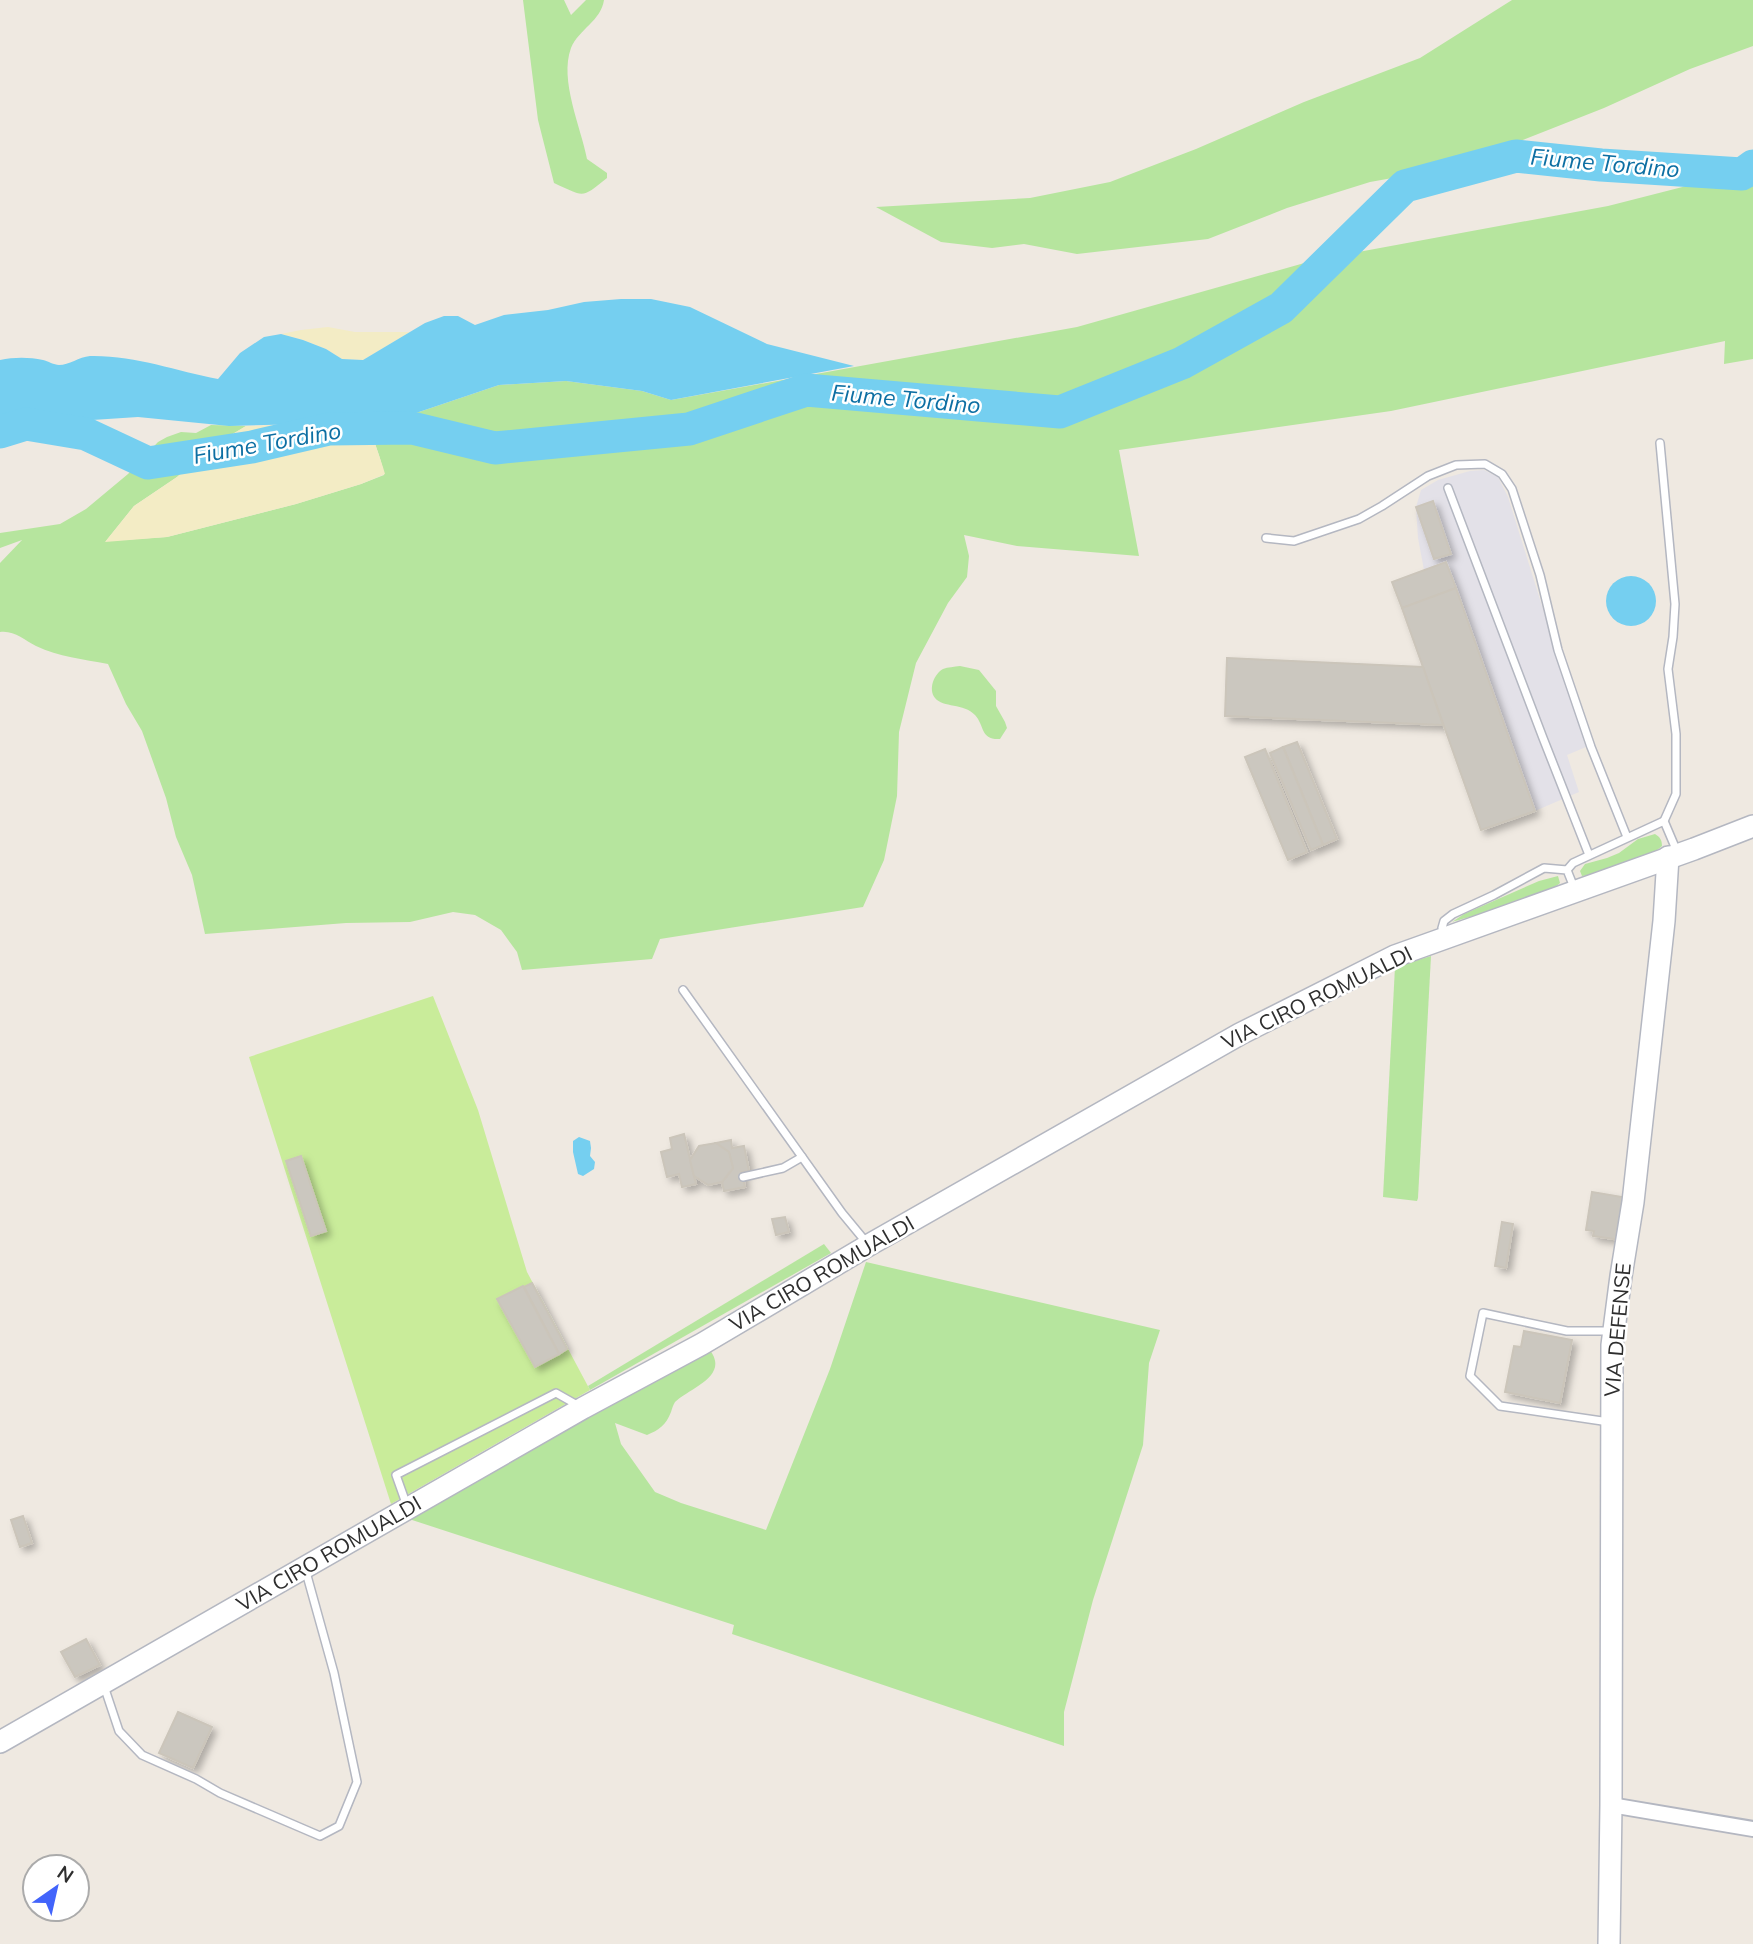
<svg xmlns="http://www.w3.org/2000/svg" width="1753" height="1944" viewBox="0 0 1753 1944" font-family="Mulish,sans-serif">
<defs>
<filter id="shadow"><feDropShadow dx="4.5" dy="4.5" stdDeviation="3.5" flood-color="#0004"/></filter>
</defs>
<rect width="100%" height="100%" fill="#efe9e1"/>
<!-- industrial -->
<polygon fill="#e3e1e8" points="1484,470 1498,477 1508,497 1586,747 1567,755 1579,792 1535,811 1446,563 1424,570 1418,538 1416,507 1421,490 1438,480 1470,471"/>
<!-- green -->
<g fill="#b6e59e">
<path d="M523,0H564L571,15L586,0H604C601,21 579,29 571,48C559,80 581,127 587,159L607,173V178C581,199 585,197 554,183L538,120Z"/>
<polygon points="1512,0 1753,0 1753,46 1690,69 1604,108 1454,167 1370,182 1287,208 1208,239 1077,254 1024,244 992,248 941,242 876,207 1030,198 1110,182 1196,149 1304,102 1420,58"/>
<path d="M1753,169V359L1724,364L1725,341L1391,411L1119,450L1139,556L1017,546L964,535L969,556L967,577L948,603L916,663L899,732L897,796L884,860L863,907L660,939L652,959L522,970L517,952L501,930L475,915L453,912L410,922L346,923L205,934L192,875L176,837L166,798L142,731L126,704L108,664C83,659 59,657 36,646C24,640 14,630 0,632V563L22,540L0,548V533L60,524L86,509L128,474L158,442L167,437L181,432L196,433L211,425L246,426L211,447L177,477L134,506L106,541L167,537L296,504L361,484L384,475C381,456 372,439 369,421L419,412L499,385L566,381L642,391L671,400L1077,327L1315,260L1608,206Z"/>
<path d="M960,666L979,670L996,691V706L1005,722L1007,728L1000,739C980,740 985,726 975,715C964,703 943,708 935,698C928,689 934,674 943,669C948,667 954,667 960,666Z"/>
<path d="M1655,834C1660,837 1662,840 1662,846L1656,851L1592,875L1582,876L1580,871L1585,864L1607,858L1619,853L1638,839Z"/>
<path d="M1558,876L1560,883C1544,898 1476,915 1452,922L1464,914L1539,881Z"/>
<polygon points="1431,956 1418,1198 1417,1201 1383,1197 1395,967"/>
<polygon points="824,1244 831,1253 590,1390 588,1386"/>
<path d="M866,1262L1160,1330L1149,1363L1143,1445L1093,1600L1064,1712V1746L732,1634L734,1625L409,1519L609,1403L709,1349C731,1376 690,1388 675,1402C673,1405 672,1409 671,1412C666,1425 659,1430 647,1435L615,1423L621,1444L655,1492L681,1503L766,1530L830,1369Z"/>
</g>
<!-- sand -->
<g fill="#f3ecc5">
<polygon points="328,327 355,332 410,332 363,360 342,359 326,349 303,340 281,334 301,330"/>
<path d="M369,421C372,439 380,456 385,474L361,484L296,504L167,537L105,542L134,506L177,477L211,447L246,426L348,423Z"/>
</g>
<!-- pitch -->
<polygon fill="#c9ec9a" points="433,996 478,1110 527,1272 590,1390 391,1504 249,1057"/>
<!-- water -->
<g fill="#75cff0">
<path d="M621,299H651L690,307L767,344L854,366L671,400L642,391L566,381L499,385L419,412L394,418L348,423L229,426L138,417L77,421L0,419V360C14,357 29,357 43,360C48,361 54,365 59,365C69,365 79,357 90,356C134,355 176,371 218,379L240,353L264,337L281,334L303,340L326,349L342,359L363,360L425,323L444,316H458L475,325L504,315L548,310L584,302Z"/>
<circle cx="1631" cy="601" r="25"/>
<polygon points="579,1137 590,1141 591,1148 590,1156 595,1162 594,1169 583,1176 578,1174 573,1152 573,1141"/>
</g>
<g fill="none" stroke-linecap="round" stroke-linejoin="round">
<!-- river -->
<polyline stroke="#75cff0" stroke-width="33" points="0,432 26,424 86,434 148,463 252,447 329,429 412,428 495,448 689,429 806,390 1060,412 1182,363 1281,308 1405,186 1516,156 1601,165 1742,174 1753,166"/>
</g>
<!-- building -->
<g fill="#cbc7bf" stroke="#cbc5ba" stroke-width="2" filter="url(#shadow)">
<polygon points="1433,501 1451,554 1434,559 1416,507"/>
<polygon points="1446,562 1456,588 1402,608 1392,582"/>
<polygon points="1456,588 1535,811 1481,830 1402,608"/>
<polygon points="1227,658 1423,667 1443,725 1225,716"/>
<polygon points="1297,742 1337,839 1323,845 1283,747"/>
<polygon points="1283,747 1323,845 1311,850 1270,753"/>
<polygon points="1265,749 1307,852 1288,860 1245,757"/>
<polygon points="684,1134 696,1184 682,1187 679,1174 667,1177 661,1152 672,1149 670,1138"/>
<polygon points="731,1140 732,1148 744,1146 749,1171 742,1172 745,1187 724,1191 722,1182 733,1168 729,1152 716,1143"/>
<polygon points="716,1143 729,1152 733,1168 722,1182 708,1185 694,1176 690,1160 699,1146"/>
<polygon points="301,1156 326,1231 311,1236 286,1161"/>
<polygon points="1592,1192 1628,1198 1621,1240 1593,1236 1594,1231 1586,1230"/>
<polygon points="785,1217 789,1232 776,1235 772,1219"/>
<polygon points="1502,1222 1513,1224 1506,1268 1495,1266"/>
<polygon points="532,1283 567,1349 559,1354 524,1287"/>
<polygon points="523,1286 559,1354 535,1367 497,1299"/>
<polygon points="1524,1331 1572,1340 1560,1403 1505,1392 1514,1346 1521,1347"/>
<polygon points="23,1516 32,1543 20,1547 11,1520"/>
<polygon points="86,1639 100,1665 75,1677 61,1652"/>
<polygon points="178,1712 212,1727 193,1768 159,1753"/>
</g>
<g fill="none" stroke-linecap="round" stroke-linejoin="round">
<!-- lane casing -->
<g stroke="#b4b7c1" stroke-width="10">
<g id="lane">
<polyline points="1660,443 1675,604 1673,637 1668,669 1676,734 1676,794 1664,821"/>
<polyline points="1448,488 1543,738 1589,855"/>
<polyline points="1266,538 1294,541 1359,519 1382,506 1428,476 1456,465 1485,464 1502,474 1512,489 1540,575 1558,650 1591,747 1627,837"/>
<polyline points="1567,870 1573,863 1664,821 1678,854"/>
<polyline points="1444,936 1442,928 1444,921 1453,914 1494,895 1544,868 1567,870 1575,890"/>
<polyline points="683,990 842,1213 866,1242"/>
<polyline points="743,1177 783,1168 802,1157"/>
<polyline points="1609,1422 1500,1406 1470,1376 1483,1313 1567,1331 1610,1331"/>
<polyline points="407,1506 396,1475 556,1393 579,1406"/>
<polyline points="104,1686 119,1731 142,1755 196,1779 220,1793 320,1836 339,1826 357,1782 334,1673 306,1572"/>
</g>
</g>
<!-- street casing -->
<g stroke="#b4b7c1" stroke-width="18">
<polyline id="street" points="1611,1805 1753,1829"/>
</g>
<!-- secondary casing -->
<g stroke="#b4b7c1" stroke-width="24">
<g id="secondary">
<polyline points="0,1742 583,1408 702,1344 869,1245 1240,1034 1395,956 1694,849 1753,826"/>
<polyline points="1609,1944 1611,1805 1612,1345 1621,1276 1633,1202 1664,921 1668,857"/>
</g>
</g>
<!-- lane -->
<use href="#lane" stroke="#fff" stroke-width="7"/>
<!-- street -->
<use href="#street" stroke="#fff" stroke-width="14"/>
<!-- secondary -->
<use href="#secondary" stroke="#fff" stroke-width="21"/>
</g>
<g text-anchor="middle" stroke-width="5" stroke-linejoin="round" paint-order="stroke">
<!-- street labels -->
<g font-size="21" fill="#2e2e2e" stroke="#fff">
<text transform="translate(1317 998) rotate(-26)" y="7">VIA CIRO ROMUALDI</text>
<text transform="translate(822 1274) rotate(-30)" y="7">VIA CIRO ROMUALDI</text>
<text transform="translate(1618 1330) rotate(-85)" y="7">VIA DEFENSE</text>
<text transform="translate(329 1554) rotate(-30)" y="7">VIA CIRO ROMUALDI</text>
</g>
<!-- water labels -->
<g font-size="23" font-style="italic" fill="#0d6fa3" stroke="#fff">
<text transform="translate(1605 163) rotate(5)" y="8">Fiume Tordino</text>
<text transform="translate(906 399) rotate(5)" y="8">Fiume Tordino</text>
<text transform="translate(267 443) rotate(-10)" y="8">Fiume Tordino</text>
</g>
</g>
<!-- north arrow -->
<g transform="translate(56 1888) rotate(34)"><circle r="33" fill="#ffffff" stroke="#ababab" stroke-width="2"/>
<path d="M0-5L12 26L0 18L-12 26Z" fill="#4264fb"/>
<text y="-10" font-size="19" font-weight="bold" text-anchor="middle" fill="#2e2e2e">N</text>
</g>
</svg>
